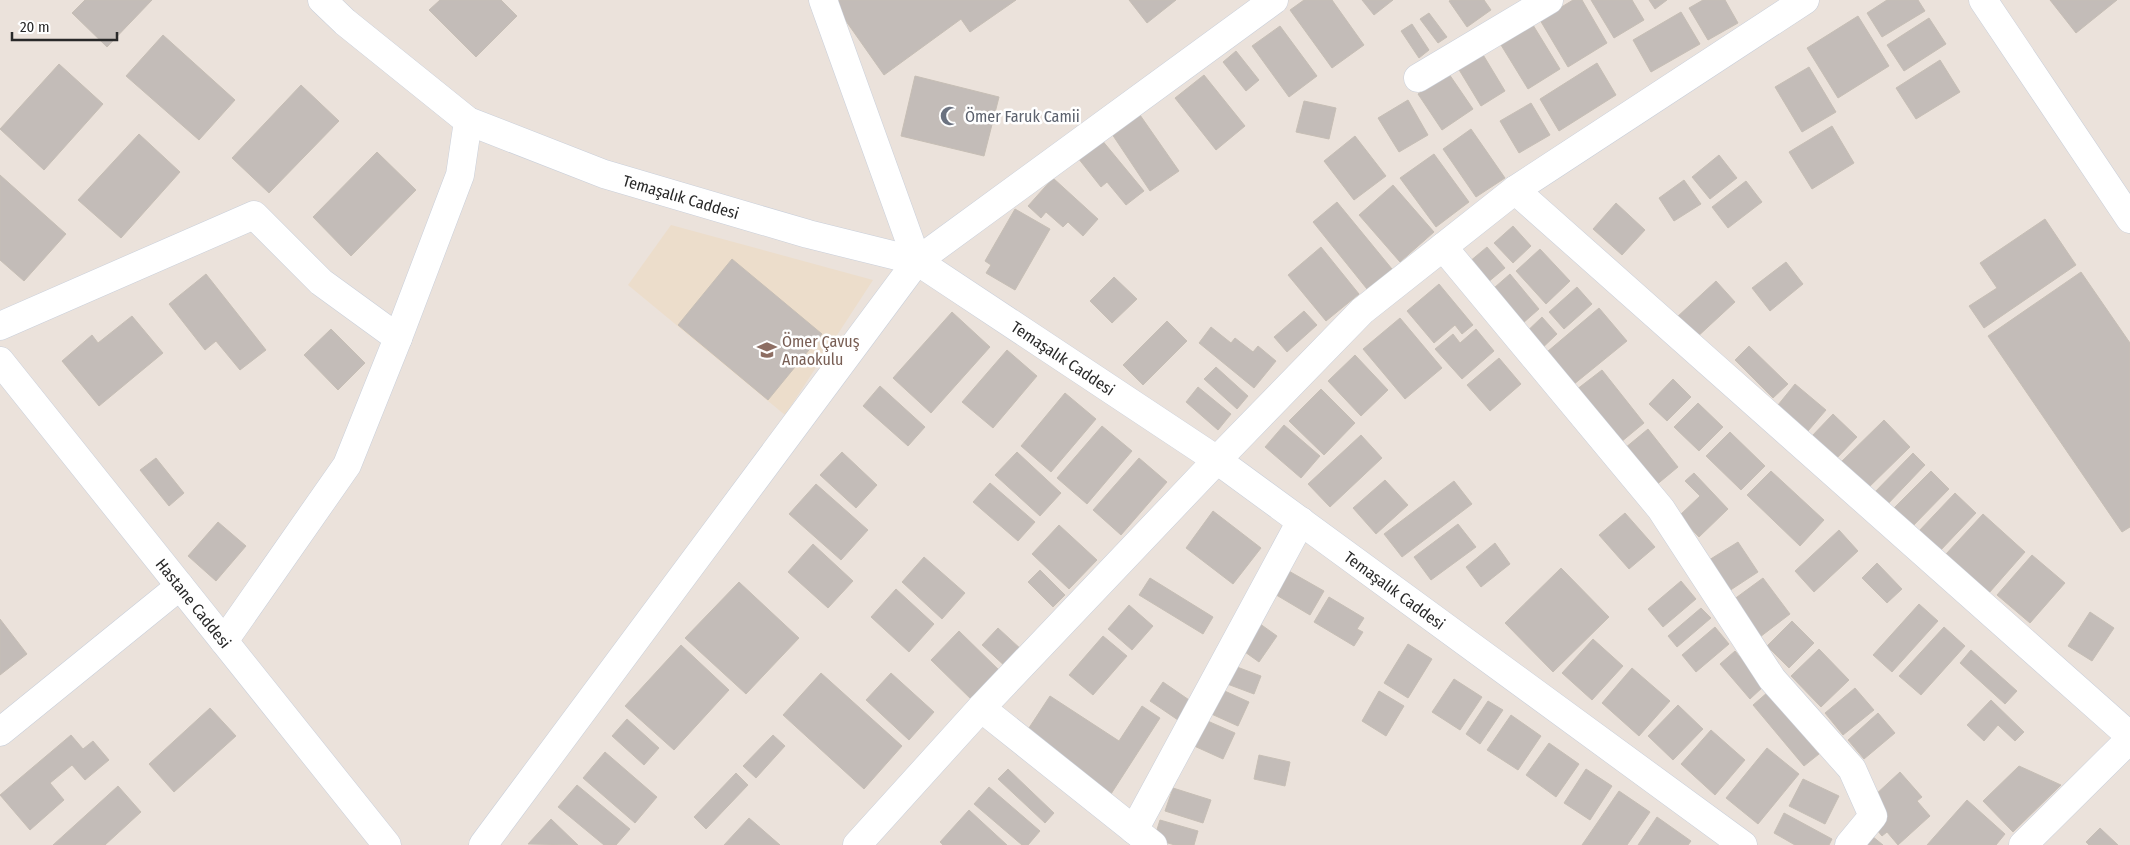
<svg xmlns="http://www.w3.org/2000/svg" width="2130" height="845" viewBox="0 0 2130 845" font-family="'Fira Sans Condensed',sans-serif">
	<rect width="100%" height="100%" fill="#ebe2db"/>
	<path fill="#ecddcb" d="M671,225L873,280L785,415L628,285Z"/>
	<path fill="#c3bcb8" stroke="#c6beb5" d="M85,0H152L107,47L72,13Z
		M440,0H501L517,16L476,57L429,10Z
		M840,0H1016L970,32L961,19L884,75L834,4Z
		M1129,0H1176L1147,23Z
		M1304,0H1332L1364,45L1332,68L1290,10Z
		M1362,0H1393L1374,15Z
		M1451,0H1484L1491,10L1467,27L1449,1Z
		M1573,0H1582L1607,43L1568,67L1540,20Z
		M1591,0H1632L1644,20L1614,38Z
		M1649,0H1667L1655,9Z
		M1703,0H1725L1738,23L1708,40L1689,8Z
		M1887,0H1918L1925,11L1882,37L1867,13Z
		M2050,0H2117L2076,33Z
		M1681,12L1700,44L1651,72L1633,40Z
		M1429,13L1447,37L1438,43L1420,19Z
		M1858,16L1889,66L1838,98L1807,48Z
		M1929,18L1946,44L1904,71L1887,45Z
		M1412,24L1429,50L1419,58L1401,31Z
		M1533,25L1560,69L1528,89L1501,45Z
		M1280,26L1317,76L1289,97L1252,46Z
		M163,35L235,100L199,140L126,76Z
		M1236,51L1259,80L1246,91L1223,62Z
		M1482,53L1505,91L1481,106L1458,68Z
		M1940,60L1960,92L1916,119L1896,88Z
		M1597,63L1616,95L1559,131L1540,99Z
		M59,64L103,104L44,170L0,129Z
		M1809,67L1836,112L1802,132L1775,87Z
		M1449,74L1473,109L1442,130L1418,94Z
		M1204,75L1245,126L1216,150L1175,98Z
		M915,76L999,97L984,156L901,136Z
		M301,85L339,121L269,193L232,158Z
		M1408,100L1428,135L1399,152L1378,118Z
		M1304,101L1336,108L1329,139L1296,132Z
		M1531,103L1550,135L1519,153L1500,121Z
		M1140,115L1179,171L1150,191L1112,134Z
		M1832,126L1854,163L1812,189L1789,152Z
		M1471,129L1505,178L1476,197L1443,149Z
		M139,134L180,172L121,238L78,200Z
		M1355,136L1386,176L1354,200L1324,161Z
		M1101,139L1144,191L1126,205L1107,182L1101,187L1078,158Z
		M377,152L416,190L351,256L313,217Z
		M1434,154L1469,202L1436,227L1400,178Z
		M1719,155L1737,178L1710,199L1692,177Z
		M0,175L66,234L24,281L0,260Z
		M1053,178L1098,219L1083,236L1068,222L1063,227L1046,212L1041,218L1028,206Z
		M1684,180L1701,204L1674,221L1659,198Z
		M1746,181L1762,202L1728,228L1712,207Z
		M1393,185L1434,232L1400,262L1359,215Z
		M1337,202L1392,269L1367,289L1313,222Z
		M1616,203L1645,230L1622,255L1593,229Z
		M1015,209L1050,229L1015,290L986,273L991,265L985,261Z
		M2045,219L2076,265L1984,328L1969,306L1997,288L1980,263Z
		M1513,226L1531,246L1513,263L1494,243Z
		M1321,247L1359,294L1326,321L1288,275Z
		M1487,247L1505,268L1481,288L1463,267Z
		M1540,249L1570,281L1546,304L1516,271Z
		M732,259L822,334L768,400L678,325Z
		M1786,262L1803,284L1770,311L1752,288Z
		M2081,272L2130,343V527L2122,532L1988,336Z
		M206,274L266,350L240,370L216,341L205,350L169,304Z
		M1510,274L1539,309L1515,330L1486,295Z
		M1114,277L1137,299L1112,323L1090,301Z
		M1716,281L1735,302L1695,339L1676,318Z
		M1439,284L1473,325L1462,334L1455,325L1434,343L1407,311Z
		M1577,287L1592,304L1564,329L1549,312Z
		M1599,308L1627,341L1568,389L1541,357Z
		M1304,311L1317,325L1287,352L1274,337Z
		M952,312L990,347L931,413L893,378Z
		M132,316L163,353L99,406L62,361L92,335L98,343Z
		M1542,317L1557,334L1537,353L1521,337Z
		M1400,318L1442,368L1405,399L1363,349Z
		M1167,321L1187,341L1143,385L1123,365Z
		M1211,327L1231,343L1235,338L1253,352L1258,346L1276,361L1254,388L1199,343Z
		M331,329L365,363L338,390L304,355Z
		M1476,329L1494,351L1462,379L1435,349L1453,334L1460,343Z
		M1749,346L1788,384L1773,398L1735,360Z
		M1007,350L1037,376L993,428L962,402Z
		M1355,355L1388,390L1361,416L1328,381Z
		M1499,358L1521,384L1490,411L1467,385Z
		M1216,367L1248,396L1237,409L1204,379Z
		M1602,370L1644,423L1615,447L1572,393Z
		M1673,379L1691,397L1667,421L1649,404Z
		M1795,384L1826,410L1808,431L1778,405Z
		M880,386L925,427L908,446L863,406Z
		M1198,387L1231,414L1218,430L1186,402Z
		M1321,389L1355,423L1324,455L1289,421Z
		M1065,393L1096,419L1051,472L1021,446Z
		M1698,403L1723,427L1699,451L1674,427Z
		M1833,414L1857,437L1835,460L1811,437Z
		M1884,420L1910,447L1864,492L1838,465Z
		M1284,425L1320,456L1301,478L1265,447Z
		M1102,426L1132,451L1087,504L1057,478Z
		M1648,429L1678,467L1649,491L1619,453Z
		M1730,432L1765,466L1741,490L1706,456Z
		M1361,435L1382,458L1330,507L1308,484Z
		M842,452L877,485L856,508L820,475Z
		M1017,452L1061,493L1040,516L995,475Z
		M1913,453L1925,465L1884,508L1871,496Z
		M156,458L184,493L169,506L140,470Z
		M1139,458L1167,482L1121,535L1093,510Z
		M1771,471L1824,520L1800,546L1747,495Z
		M1931,471L1949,489L1909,530L1890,512Z
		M1694,473L1728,509L1699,537L1679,516L1700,496L1685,481Z
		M1385,480L1408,505L1376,534L1353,508Z
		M1454,481L1472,504L1402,557L1384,534Z
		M990,483L1035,522L1018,541L973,502Z
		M816,484L868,530L841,560L789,514Z
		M1955,493L1976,513L1939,552L1918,532Z
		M1213,511L1261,548L1233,584L1186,548Z
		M1625,513L1655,547L1629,569L1599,535Z
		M1983,514L2025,552L1989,593L1946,554Z
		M218,522L246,546L216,581L188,556Z
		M1458,524L1476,547L1431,580L1414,557Z
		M1059,525L1097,560L1069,589L1032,554Z
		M1839,530L1858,551L1814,592L1795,571Z
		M1738,542L1758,572L1729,591L1709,560Z
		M1495,543L1510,564L1481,587L1466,567Z
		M813,544L853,581L828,608L788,572Z
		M2032,555L2065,583L2030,623L1997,595Z
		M924,557L965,593L942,619L902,582Z
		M1877,563L1902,589L1887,603L1862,578Z
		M1561,568L1609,617L1553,672L1505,623Z
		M1040,570L1065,595L1053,607L1028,582Z
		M1287,570L1324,591L1310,615L1273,593Z
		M1150,578L1213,617L1203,634L1139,595Z
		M1763,578L1790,614L1760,637L1733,600Z
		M1681,581L1696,599L1663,627L1648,609Z
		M739,582L799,638L746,694L685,638Z
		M896,589L934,624L909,652L871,617Z
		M1329,597L1364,618L1357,629L1363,632L1354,646L1314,622Z
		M1919,604L1938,621L1892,672L1873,655Z
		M1129,605L1153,626L1132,650L1108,629Z
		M1701,608L1711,618L1677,647L1668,636Z
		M2090,612L2114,628L2092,661L2068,646Z
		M0,619L27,654L0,675Z
		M1256,621L1277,636L1259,662L1238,647Z
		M1792,621L1814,643L1789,668L1767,646Z
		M1715,627L1729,644L1696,672L1682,655Z
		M1944,627L1965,646L1921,695L1899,676Z
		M998,628L1023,651L1007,668L982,645Z
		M959,631L1003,674L975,703L931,660Z
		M1103,636L1127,656L1093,695L1069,675Z
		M1593,639L1623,666L1592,700L1562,673Z
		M1408,644L1432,659L1408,698L1384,683Z
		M681,645L729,690L674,750L625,706Z
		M1819,649L1849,680L1821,707L1791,676Z
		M1971,650L2017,691L2005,704L1960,663Z
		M1735,651L1764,686L1750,699L1720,664Z
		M1229,664L1261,676L1254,694L1222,682Z
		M1632,668L1670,701L1639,736L1602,703Z
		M821,673L902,746L864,789L783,715Z
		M891,673L934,712L909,740L866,700Z
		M1454,679L1482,697L1460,730L1432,712Z
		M1163,682L1192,702L1178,720L1150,701Z
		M1218,688L1249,702L1238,726L1207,712Z
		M1855,688L1874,710L1843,735L1825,713Z
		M1379,691L1404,706L1386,736L1362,721Z
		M1768,692L1819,754L1804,766L1753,705Z
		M1050,696L1119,741L1142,706L1160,718L1111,794L1023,737Z
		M1991,700L2024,732L2015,741L1998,725L1984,741L1967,725Z
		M1488,701L1503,710L1480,744L1466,734Z
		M1678,705L1703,729L1673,760L1648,736Z
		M210,708L236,736L174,792L149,764Z
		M1878,713L1895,733L1864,759L1848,740Z
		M1511,715L1541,736L1518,770L1487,750Z
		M627,719L659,748L644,765L612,736Z
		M1203,719L1235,733L1223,759L1192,745Z
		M1711,730L1745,760L1715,795L1681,764Z
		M71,735L83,749L93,741L109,760L85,780L72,765L50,783L64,800L30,830L0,795Z
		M773,735L785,746L756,778L743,766Z
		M1549,743L1579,764L1556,797L1526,775Z
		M1767,748L1799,774L1758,824L1726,798Z
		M605,752L657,797L635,823L583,778Z
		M1259,755L1290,762L1285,786L1254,779Z
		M2019,766L2061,785L2013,832L1983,801Z
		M1008,769L1054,813L1045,823L998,779Z
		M1586,769L1612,786L1590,820L1564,803Z
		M1900,772L1922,797L1917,801L1930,816L1898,845L1887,832L1882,836L1871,823L1886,810L1874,796Z
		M736,773L748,785L706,829L694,817Z
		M1803,779L1839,796L1825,824L1789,806Z
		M577,785L630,829L616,845H604L558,807Z
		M118,786L141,812L105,845H53Z
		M989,787L1040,831L1028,845H1022L974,804Z
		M1173,788L1211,800L1203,823L1165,811Z
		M1619,791L1650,812L1627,845H1582Z
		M1967,800L2005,834L1996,845H1927Z
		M969,810L1007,845H943L940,842Z
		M1784,813L1832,839L1829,845H1795L1774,833Z
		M1657,817L1691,841L1688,845H1638Z
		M749,818L780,845H724Z
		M551,819L578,845L528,844Z
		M1160,820L1198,831L1194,845H1175L1154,839Z
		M2100,828L2118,845H2089L2086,842Z
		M1867,832L1883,845H1856Z"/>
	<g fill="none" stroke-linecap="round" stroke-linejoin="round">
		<defs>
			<g id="minor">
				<path id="s1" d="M322,0L345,22L468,121L604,174L808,234L917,261L1217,460L1743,845"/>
				<path d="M823,0L917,261"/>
				<path d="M1983,0L2130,219"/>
				<path d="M1418,78L1549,0"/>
				<path d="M1515,190L2130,736"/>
				<path d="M1443,247L1661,509L1772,679L1852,769L1873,816L1849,845"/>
				<path d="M0,326L254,215L321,282L398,338L460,175L468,121"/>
				<path id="s2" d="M0,361L387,845"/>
				<path d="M224,641L347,465L398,338"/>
				<path d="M981,708L1153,845"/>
				<path d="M0,732L180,586"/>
				<path d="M1134,830L1301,521"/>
				<path d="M483,845L917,261L1274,0"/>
				<path d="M857,845L981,708L1217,460L1362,311L1515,190L1805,0"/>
				<path d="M2023,845L2130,739"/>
			</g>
		</defs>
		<use href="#minor" stroke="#c9cfda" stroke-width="29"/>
		<use href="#minor" stroke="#fff" stroke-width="28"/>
	</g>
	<defs>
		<symbol id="mosque-bare" viewBox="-9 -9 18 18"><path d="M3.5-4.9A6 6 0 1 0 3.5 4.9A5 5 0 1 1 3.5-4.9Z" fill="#6b7280" stroke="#fff" stroke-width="2.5" paint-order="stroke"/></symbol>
		<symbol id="school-bare" viewBox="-9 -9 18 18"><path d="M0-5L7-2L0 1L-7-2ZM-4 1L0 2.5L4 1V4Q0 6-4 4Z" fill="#8d6e63" stroke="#fff" stroke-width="2.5" paint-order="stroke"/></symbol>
	</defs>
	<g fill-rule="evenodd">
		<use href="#mosque-bare" x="936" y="102" width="28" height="28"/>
		<use href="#school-bare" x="753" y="336" width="28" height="28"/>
	</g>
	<g text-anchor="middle" stroke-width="5" stroke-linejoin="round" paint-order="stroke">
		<g font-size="16" fill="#5b616d" stroke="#fff" text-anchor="start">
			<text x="965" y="122">Ömer Faruk Camii</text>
		</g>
		<g font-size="16" fill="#292929" stroke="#fff">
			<text dy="6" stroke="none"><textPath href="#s1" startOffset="416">Temaşalık Caddesi</textPath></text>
			<text dy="6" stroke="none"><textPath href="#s1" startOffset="836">Temaşalık Caddesi</textPath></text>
			<text dy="6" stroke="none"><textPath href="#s1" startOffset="1241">Temaşalık Caddesi</textPath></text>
			<text dy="6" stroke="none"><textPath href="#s2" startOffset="310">Hastane Caddesi</textPath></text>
		</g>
		<g font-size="16" fill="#785e54" stroke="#fff" text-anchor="start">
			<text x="782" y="347">Ömer Çavuş<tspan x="782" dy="18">Anaokulu</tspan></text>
		</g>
	</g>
	<path d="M12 32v8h105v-8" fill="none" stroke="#292929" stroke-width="2.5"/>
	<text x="20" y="32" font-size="15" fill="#292929" stroke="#ffffff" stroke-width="4" paint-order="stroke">20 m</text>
</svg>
